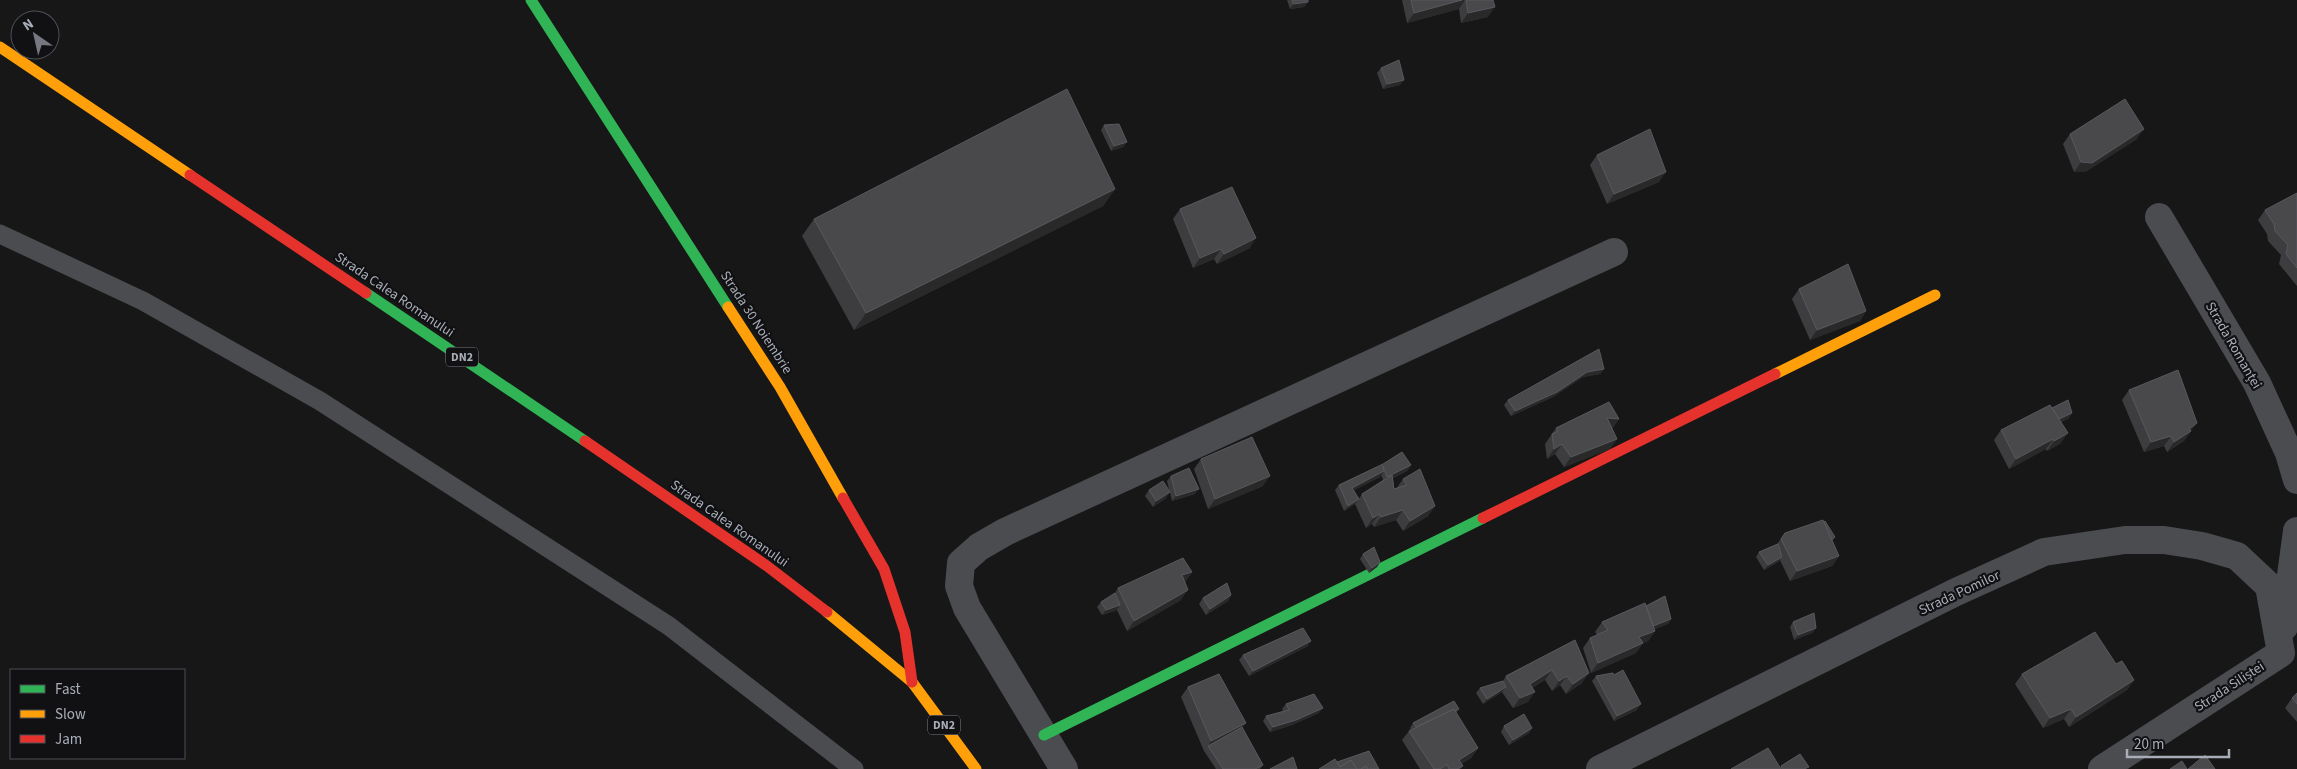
<svg xmlns="http://www.w3.org/2000/svg" width="2297" height="769" viewBox="0 0 2297 769" font-family="'Source Sans 3',sans-serif">
	<rect width="100%" height="100%" fill="#171717"/>
	<g fill="none" stroke-linecap="round" stroke-linejoin="round">
		<path stroke="#4b4c50" stroke-width="19" d="M0,234L143,301L320,401L669,626L854,769"/>
		<path stroke="#4b4c50" stroke-width="28" d="M2159,217L2257,383L2289,453L2297,480
			M2284,627L2297,531
			M1064,769L967,608L959,586L961,563L979,547L1005,532L1614,252
			M1600,769L1956,592L2044,552L2125,540H2164L2202,546L2237,556L2269,586L2281,653
			M2102,769L2281,653"/>
		<path stroke="#30b455" stroke-width="11" d="M531,0L728,307
			M366,293L585,441
			M1044,735L1483,518"/>
		<path stroke="#ff9f0a" stroke-width="11" d="M0,47L190,175
			M728,307L780,387L843,498
			M1775,374L1935,295
			M827,612L912,682L976,769"/>
		<path stroke="#e5322d" stroke-width="11" d="M190,175L366,293
			M585,441L767,566L827,612
			M843,498L884,569L905,632L912,682
			M1483,518L1775,374"/>
	</g>
	<path fill="#3d3d3f" fill-rule="evenodd" d="M1287,0H1308V2L1304,7L1290,9Z
		M1402,0H1493L1488,17L1461,23L1459,9L1407,23Z
		M1381,68L1400,85L1383,89L1377,73Z
		M1104,125L1127,142L1123,147L1111,151L1101,130Z
		M2070,134L2137,139L2085,172H2074L2063,144Z
		M1597,155L1659,182L1607,204L1590,165Z
		M1115,189L1103,206L854,330L802,236L814,219Z
		M2297,193V286L2279,264L2281,255L2268,241L2267,234L2258,220L2265,210Z
		M1180,209L1250,248L1217,264L1214,259L1193,268L1173,219Z
		M1799,289L1866,311L1860,321L1810,340L1792,299Z
		M1604,369L1600,374L1583,377L1553,397L1511,416L1504,405L1508,400Z
		M2129,390L2190,433L2188,435L2184,441L2167,452L2164,446L2144,452L2122,400Z
		M2052,408L2069,418L2061,422V443L2047,451L2046,449L2009,469L1994,440L2001,430Z
		M1619,419L1612,429L1617,439L1610,449L1564,467L1555,454L1547,459L1545,444L1556,428Z
		M1201,459L1263,486L1208,509L1194,469Z
		M1383,464L1411,465L1407,471L1393,478L1394,489H1396L1403,479L1435,506L1428,516L1403,531L1396,520L1374,527L1372,524L1366,528L1355,504L1344,511L1335,490L1339,485ZM1381,475L1383,480L1362,494L1359,499L1354,490L1380,477Z
		M1171,476L1195,494L1172,501L1167,481Z
		M1149,490L1166,498L1153,507L1145,496Z
		M1785,533L1832,542L1839,556L1832,566L1790,581L1780,560L1778,562L1764,570L1756,557L1759,552L1777,544Z
		M1363,554L1380,562L1377,567L1369,573L1360,559Z
		M1192,572L1185,582L1181,600L1127,631L1117,610L1102,615L1097,607L1101,602L1115,593L1118,588Z
		M1231,595L1228,601L1206,615L1199,604L1203,598Z
		M1646,606L1671,619L1668,624L1654,629L1655,631L1648,641L1643,643L1636,653L1591,673L1583,648L1590,638L1597,635L1595,632L1602,622Z
		M1793,622L1816,628L1812,633L1794,640L1790,627Z
		M1575,640L1582,683L1566,694L1560,685L1552,691L1545,680L1532,688L1528,702L1513,708L1502,692L1483,704L1476,693L1480,688L1503,681L1506,676Z
		M1308,646L1249,676L1239,660L1243,655Z
		M2116,664L2134,680L2127,690L2069,727L2064,719L2043,728L2015,684L2022,674Z
		M1596,676L1637,710L1614,721L1592,681Z
		M1188,687L1246,723L1242,727L1263,765L1260,769H1216L1204,751L1181,697Z
		M2297,693V722L2285,708L2292,698Z
		M1286,704L1319,713L1292,725L1270,732L1263,721L1266,716L1283,711L1282,709Z
		M1459,709L1456,713L1478,748L1471,758L1461,764L1463,766L1460,769H1420L1402,740L1409,731L1411,730L1410,728L1413,723Z
		M1504,726L1532,728L1529,733L1509,745L1501,732Z"/>
	<path fill="#29292a" d="M1462,0H1465L1459,9L1407,23L1414,13Z
		M1308,2L1304,7L1290,9L1293,4Z
		M1495,7L1488,17L1461,23L1468,13Z
		M1404,80L1400,85L1383,89L1387,84Z
		M2144,129L2137,139L2085,172H2074L2081,162Z
		M1127,142L1123,147L1111,151L1114,146Z
		M1666,172L1659,182L1607,204L1614,194Z
		M1115,189L1103,206L854,330L866,313Z
		M1256,238L1250,248L1217,264L1224,254Z
		M1221,249L1214,259L1193,268L1200,258Z
		M1866,311L1860,321L1810,340L1817,330Z
		M1604,369L1600,374L1583,377L1553,397L1511,416L1515,411L1587,372Z
		M2072,413L2069,418L2051,426L2054,421Z
		M1607,418L1619,419L1612,429Z
		M2197,423L2184,441L2167,452L2174,442L2189,429Z
		M2068,433L2061,443L2047,451L2054,441Z
		M2171,436L2164,446L2144,452L2151,442Z
		M1617,439L1610,449L1564,467L1571,457Z
		M2053,439L2046,449L2009,469L2016,459Z
		M1562,444L1555,454L1547,459L1554,449Z
		M1411,465L1407,471L1384,482L1387,477Z
		M1384,471L1380,477L1348,493L1352,488Z
		M1270,476L1263,486L1208,509L1215,499Z
		M1199,489L1195,494L1172,501L1176,496Z
		M1170,492L1166,498L1153,507L1156,501Z
		M1359,499L1355,504L1344,511L1348,506Z
		M1435,506L1428,516L1403,531L1410,521Z
		M1403,510L1396,520L1374,527L1381,517Z
		M1379,514L1372,524L1366,528L1373,518Z
		M1839,556L1832,566L1790,581L1797,571Z
		M1782,557L1778,562L1764,570L1768,565Z
		M1380,562L1377,567L1369,573L1372,568Z
		M1192,572L1185,582L1182,575Z
		M1188,590L1181,600L1127,631L1134,621Z
		M1231,595L1228,601L1206,615L1210,609Z
		M1120,605L1116,611L1102,615L1106,610Z
		M1671,619L1668,624L1645,633L1648,627Z
		M1816,628L1812,633L1794,640L1798,635Z
		M1655,631L1648,641L1643,643L1636,653L1591,673L1598,663L1639,637Z
		M1311,641L1308,646L1249,676L1253,671Z
		M1552,670L1545,680L1523,694L1530,684Z
		M1589,673L1582,683L1566,694L1573,684Z
		M1567,676L1560,685L1552,691L1559,681Z
		M2134,680L2127,690L2069,727L2076,717Z
		M1506,687L1502,692L1483,704L1487,699Z
		M1535,692L1528,702L1513,708L1520,698Z
		M1641,704L1637,710L1614,721L1617,716Z
		M1323,708L1319,713L1292,725L1270,732L1273,727Z
		M2071,709L2064,719L2043,728L2050,718Z
		M1246,723L1239,733L1208,746L1211,741Z
		M1532,728L1529,733L1509,745L1513,740Z
		M1478,748L1471,758L1454,769L1459,760Z"/>
	<path fill="#49494c" stroke="#58595d" d="M1292,0H1308V2L1293,4Z
		M1411,0H1462L1414,13Z
		M1466,0H1493L1495,7L1468,13Z
		M1399,60L1404,80L1387,84L1381,68Z
		M1067,89L1115,189L866,313L814,219Z
		M2125,99L2144,129L2092,163L2081,162L2070,134Z
		M1119,124L1127,142L1114,146L1104,125Z
		M1650,129L1666,172L1614,194L1597,155Z
		M1232,187L1256,238L1224,254L1221,249L1200,258L1180,209Z
		M2297,193V268L2286,254L2288,245L2275,231L2274,224L2265,210Z
		M1848,264L1866,311L1817,330L1799,289Z
		M1599,349L1604,369L1587,372L1557,392L1515,411L1508,400Z
		M2178,370L2197,423L2189,429L2191,431L2174,442L2171,436L2151,442L2129,390Z
		M2068,400L2072,413L2059,419L2052,408Z
		M1609,402L1619,419L1607,418L1617,439L1571,457L1562,444L1554,449L1552,434L1558,431L1556,428Z
		M2050,405L2068,433L2054,441L2053,439L2016,459L2001,430Z
		M1252,437L1270,476L1215,499L1201,459Z
		M1402,452L1411,465L1387,477L1383,466L1384,471L1352,488L1359,499L1348,506L1339,485L1383,464Z
		M1189,468L1199,489L1176,496L1171,476Z
		M1420,469L1435,506L1410,521L1403,510L1381,517L1379,514L1373,518L1362,494L1392,475L1394,489L1407,485L1403,479Z
		M1163,481L1170,492L1156,501L1149,490Z
		M1823,520L1839,556L1797,571L1781,539L1785,533Z
		M1825,521L1835,537L1832,540L1824,522Z
		M1778,544L1782,557L1768,565L1759,552Z
		M1374,547L1380,562L1372,568L1363,554Z
		M1183,558L1192,572L1182,575L1188,590L1134,621L1118,588Z
		M1227,583L1231,595L1210,609L1203,598Z
		M1115,593L1120,605L1106,610L1101,602Z
		M1665,596L1671,619L1653,626L1646,606Z
		M1645,603L1655,631L1639,637L1643,643L1598,663L1590,638L1608,630L1602,622Z
		M1814,613L1816,628L1798,635L1793,622Z
		M1303,628L1311,641L1253,671L1243,655Z
		M2095,632L2116,664L2122,661L2134,680L2076,717L2071,709L2050,718L2022,674Z
		M1575,640L1589,673L1573,684L1567,676L1559,681L1552,670L1530,684L1535,692L1520,698L1506,676Z
		M1623,670L1641,704L1617,716L1596,676L1613,673L1614,675Z
		M1219,674L1246,723L1211,741L1188,687Z
		M1503,681L1506,687L1487,699L1480,688Z
		M2297,693V704L2292,698Z
		M1314,694L1323,708L1296,720L1273,727L1266,716L1289,710L1286,704Z
		M1454,701L1459,709L1455,711L1454,709L1416,727L1413,723Z
		M1454,709L1478,748L1459,760L1463,766L1457,769H1449L1447,764L1440,769H1434L1409,731Z
		M1524,714L1532,728L1513,740L1504,726Z
		M1242,727L1263,765L1255,769H1223L1208,746Z
		M1768,748L1781,769H1731Z
		M1369,751L1379,769H1368L1366,766L1361,769H1357L1351,760L1340,767L1337,762Z
		M1800,754L1809,767L1804,769H1782L1781,766Z
		M2205,755L2215,769H2188Z
		M1293,757L1297,769H1270Z
		M1335,759L1340,767L1351,760L1357,769H1319Z
		M2182,761L2187,769H2170Z
		M1366,766L1368,769H1361Z"/>
	<g text-anchor="middle" stroke-width="4.5" stroke-linejoin="round" paint-order="stroke">
		<g fill="#111113" stroke="#7b7e86" stroke-width="1">
			<rect x="446" y="347.5" width="32" height="19" rx="4"/>
			<rect x="928" y="715.5" width="32" height="19" rx="4"/>
		</g>
		<g font-size="12" font-weight="bold" fill="#a8adb8">
			<text x="462" y="361">DN2</text>
			<text x="944" y="729">DN2</text>
		</g>
		<g font-size="14" fill="#a8adb8" stroke="#111113">
			<text transform="translate(395 294) rotate(34)" y="5">Strada Calea Romanului</text>
			<text transform="translate(757 322) rotate(57)" y="5">Strada 30 Noiembrie</text>
			<text transform="translate(2234 345) rotate(60)" y="5">Strada Romanței</text>
			<text transform="translate(730 523) rotate(35)" y="5">Strada Calea Romanului</text>
			<text transform="translate(1959 592) rotate(-25)" y="5">Strada Pomilor</text>
			<text transform="translate(2229 686) rotate(-33)" y="5">Strada Siliștei</text>
		</g>
	</g>
	<rect x="10" y="669" width="175" height="90" fill="#111113" stroke="#4d4f55"/>
	<rect x="20" y="685" width="25" height="8" fill="#30b455" stroke="#4d4f55"/>
	<text x="55" y="694" font-size="15" fill="#a8adb8">Fast</text>
	<rect x="20" y="710" width="25" height="8" fill="#ff9f0a" stroke="#4d4f55"/>
	<text x="55" y="719" font-size="15" fill="#a8adb8">Slow</text>
	<rect x="20" y="735" width="25" height="8" fill="#e5322d" stroke="#4d4f55"/>
	<text x="55" y="744" font-size="15" fill="#a8adb8">Jam</text>
	<g transform="translate(35 35) rotate(326)"><circle r="24" fill="#111113" stroke="#4d4f55"/>
	<path d="M0-4L9 19L0 12L-9 19Z" fill="#757880"/>
	<text y="-8" font-size="14" font-weight="bold" text-anchor="middle" fill="#a8adb8">N</text>
	</g>
	<path d="M2127 749v8h102v-8" fill="none" stroke="#a8adb8" stroke-width="2.5"/>
	<text x="2134" y="749" font-size="15" fill="#a8adb8" stroke="#111113" stroke-width="4" paint-order="stroke">20 m</text>
</svg>
